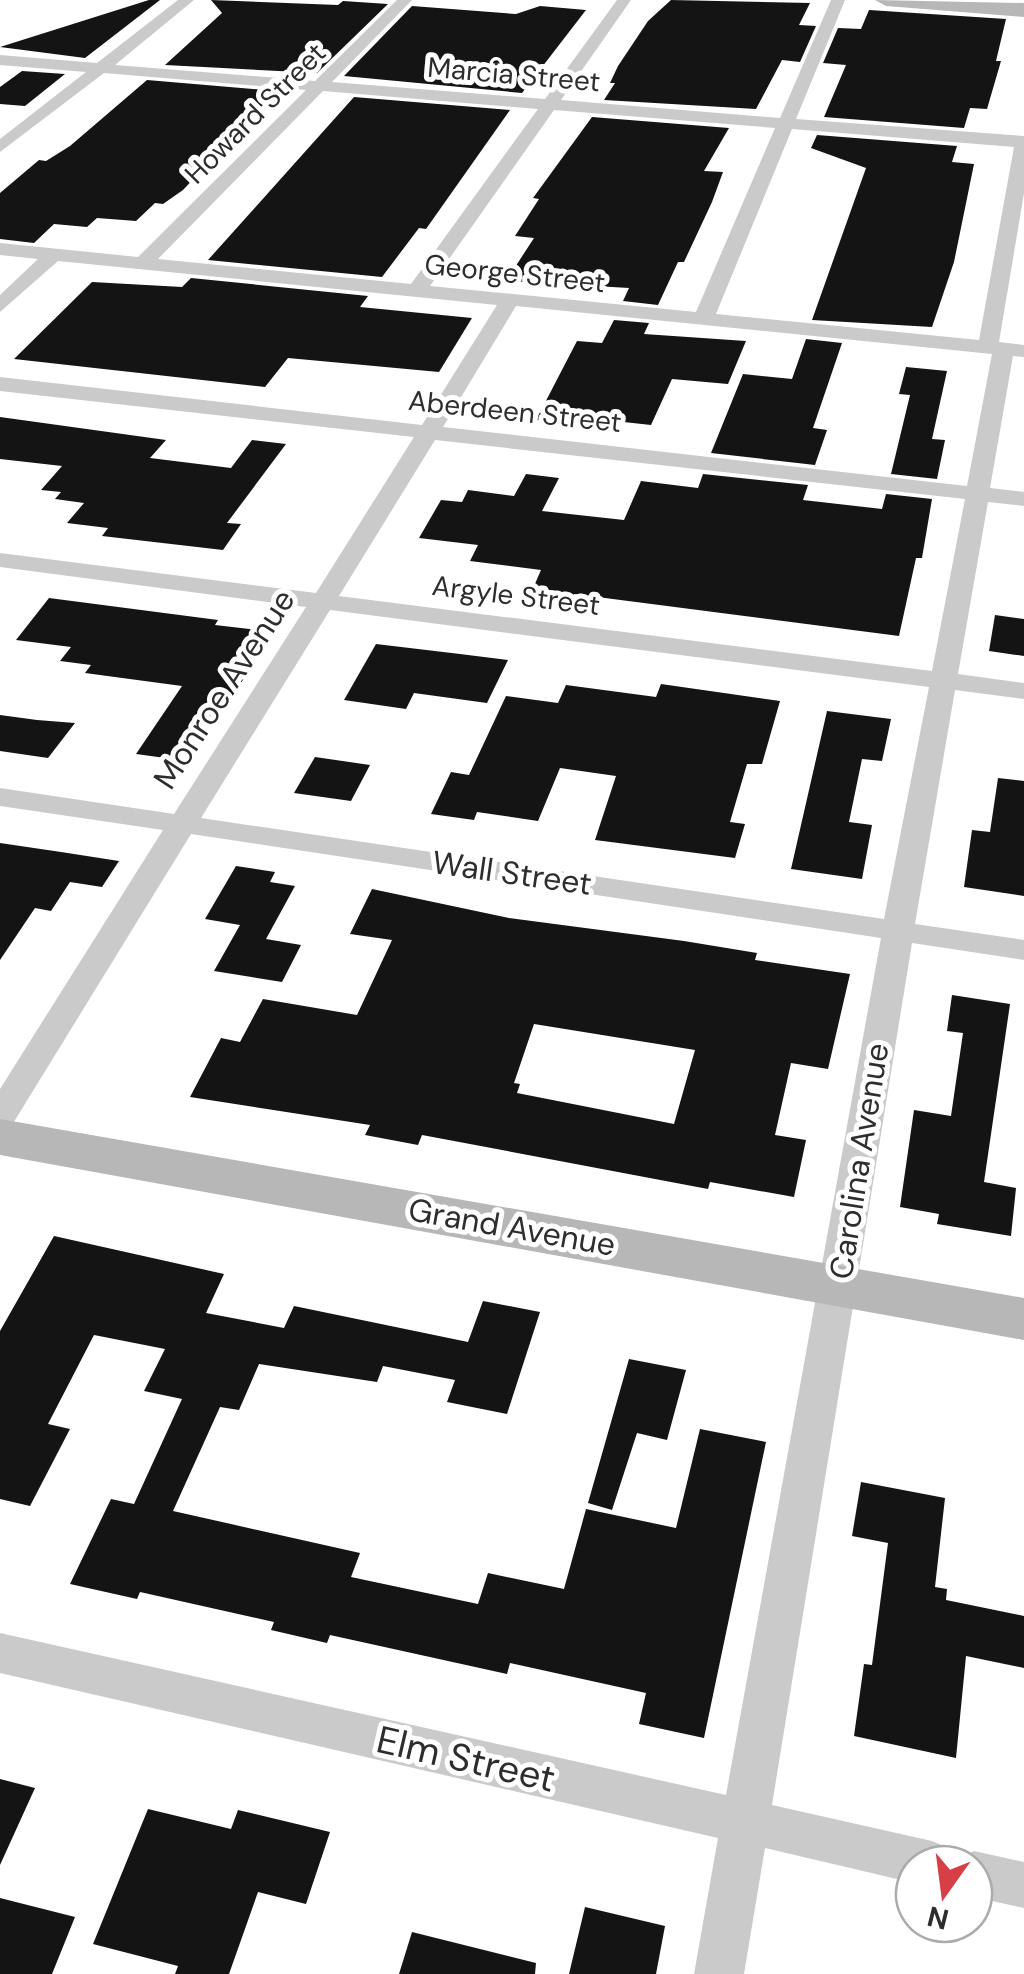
<svg xmlns="http://www.w3.org/2000/svg" width="1024" height="1974" viewBox="0 0 1024 1974" font-family="'DM Sans',sans-serif">
	<rect width="100%" height="100%" fill="#fff"/>
	<path fill="#141414" fill-rule="evenodd" d="M149,0H160L85,58L0,47Z
		M211,0L338,5L343,1L388,4L317,73L165,65L222,13Z
		M671,0L810,3L799,25L816,26L800,62L782,60L756,109L604,100L615,83H610L618,66L648,21Z
		M412,6L516,14L540,6L586,10L522,93L344,76Z
		M869,10L1006,19L996,61H1001L987,109L970,108L964,128L824,117L846,65L823,63L838,28L861,29Z
		M22,71L65,74L25,106L0,104V87Z
		M147,80L276,91L183,190L163,204L155,203L136,221L97,218L87,227L54,224L34,243L0,239V193L39,160L46,161L70,146Z
		M354,97L510,110L426,229L419,228L382,277L208,260Z
		M592,117L729,128L704,171L723,172L712,202L684,262H678L658,305L623,301L629,288L506,281L534,238L515,236L539,199L533,198Z
		M817,135L957,146L952,162L974,164L954,262L932,327L812,320L866,168L811,148Z
		M191,278L368,296L360,307L472,318L439,372L288,358L265,387L14,359L92,282L182,287Z
		M614,320L649,323L644,334L746,341L728,384L672,379L651,425L578,417L575,424L536,420L577,341L602,343Z
		M806,339L842,343L813,428L827,430L815,465L711,453L743,374L792,379Z
		M906,367L947,371L932,439L945,440L937,479L891,474L910,395L899,394Z
		M0,417L166,440L150,458L231,468L252,440L286,444L227,523L241,524L223,550L102,536L108,528L67,523L84,503L55,499L61,492L41,490L62,466L0,459Z
		M526,474L559,478L542,511L624,520L641,481L698,488L703,474L808,485L803,500L882,509L886,494L932,499L922,558H916L899,636L574,594L572,598L531,593L541,570L470,561L478,545L419,538L441,500L462,502L468,490L514,496Z
		M49,598L218,620L215,625L274,632L215,723L206,722L180,760L136,754L182,686L85,673L91,665L60,661L71,647L16,640Z
		M995,615L1024,619V656L989,651Z
		M376,644L460,654L508,660L487,703L414,693L406,709L344,700Z
		M661,684L780,701L762,764H747L730,822L745,824L735,858L595,840L616,776L560,768L538,821L477,812L474,820L431,814L451,772L469,775L506,696L558,703L566,685L656,697Z
		M827,711L891,719L882,761L862,759L849,822L872,825L862,879L791,869Z
		M0,715L37,720L75,723L48,758L0,751Z
		M315,757L370,765L351,801L294,793Z
		M998,778L1024,781V896L964,887L972,830L990,832Z
		M0,843L61,852L119,861L102,887L70,882L51,911L35,908L0,960Z
		M236,866L275,872L270,882L295,886L266,939L301,945L282,982L214,971L240,925L205,919Z
		M372,889L509,918L684,941L757,953L755,960L850,974L828,1069L791,1063L775,1135L806,1140L794,1197L710,1182L708,1189L422,1135L418,1145L365,1135L370,1125L190,1097L221,1038L240,1042L263,999L357,1015L392,940L350,934ZM534,1024L695,1050L674,1124L517,1093L520,1084L514,1083Z
		M952,995L1010,1004L984,1182L1016,1188L1011,1236L937,1224L939,1214L900,1207L914,1110L951,1116L963,1033L947,1031Z
		M54,1236L224,1274L206,1313L284,1328L294,1306L468,1342L483,1301L540,1312L507,1414L447,1402L455,1380L383,1366L377,1382L259,1364L239,1410L220,1407L173,1511L360,1553L351,1577L478,1604L488,1573L564,1589L586,1509L676,1528L700,1429L766,1442L704,1738L639,1724L646,1693L510,1663L507,1674L330,1635L327,1643L271,1630L274,1622L140,1592L137,1599L70,1584L111,1499L134,1504L182,1399L144,1391L165,1349L94,1335L48,1424L70,1429L30,1506L0,1499V1331Z
		M629,1359L686,1370L667,1440L637,1433L612,1510L588,1503Z
		M861,1482L945,1498L935,1587L947,1589L946,1600L1024,1616V1668L966,1656L956,1758L854,1736L864,1664L872,1665L888,1543L852,1536Z
		M0,1779L35,1788L0,1865Z
		M148,1809L231,1829L238,1810L330,1832L306,1904L258,1892L229,1974H175L178,1966L93,1944Z
		M0,1898L75,1917L52,1974H0Z
		M585,1907L665,1926L656,1974H569Z
		M412,1932L536,1963L535,1974H399Z"/>
	<g fill="none" stroke-linecap="round" stroke-linejoin="round">
		<path fill="#cacaca" fill-rule="evenodd" d="M178,0H194L115,65L315,81L397,0H412L332,82L545,99L617,0H631L561,100L780,118L831,0H845L796,119L1024,136V193L999,342L1024,345V357L1013,356L990,488L1024,492V506L988,502L958,674L1024,683V699L955,690L915,924L1024,940V960L912,943L772,1805L932,1841L949,1848L955,1862L974,1851L1024,1862V1908L974,1897V1864H914V1883L765,1848L744,1974H694L718,1838L0,1673V1633L726,1795L881,938L191,834L12,1125L0,1129V1089L163,830L0,806V788L174,814L306,607L0,567V553L316,593L414,437L0,391V377L422,425L497,305L58,261L0,312V295L38,259L0,255V243L138,257L306,90L104,73L0,152V139L86,72L0,65V55L97,63ZM323,91L538,109L411,284L158,259ZM554,110L775,128L696,312L430,286ZM792,129L1014,147L979,340L716,314ZM516,306L992,354L967,486L443,427ZM435,440L965,499L932,671L339,596ZM330,610L929,687L884,919L201,818Z"/>
		<path fill="#b7b7b7" fill-rule="evenodd" d="M875,0L1024,3V17L886,6Z
			M0,1119L1024,1298V1340L0,1155Z"/>
	</g>
	<g text-anchor="middle" stroke-width="10" stroke-linejoin="round" paint-order="stroke">
		<g font-size="28" fill="#2d2d2d" stroke="#fff">
			<text transform="translate(514 74) rotate(5)" y="10">Marcia Street</text>
			<text transform="translate(255 113) rotate(-45)" y="10">Howard Street</text>
			<text transform="translate(515 273) rotate(6)" y="10">George Street</text>
			<text transform="translate(515 411) rotate(6)" y="10">Aberdeen Street</text>
			<text transform="translate(516 595) rotate(7)" y="10">Argyle Street</text>
		</g>
		<g font-size="32" fill="#2d2d2d" stroke="#fff">
			<text transform="translate(224 689) rotate(-57)" y="11">Monroe Avenue</text>
			<text transform="translate(512 873) rotate(8)" y="11">Wall Street</text>
			<text transform="translate(859 1161) rotate(-81)" y="11">Carolina Avenue</text>
			<text transform="translate(512 1227) rotate(10)" y="11">Grand Avenue</text>
		</g>
		<g font-size="38" fill="#2d2d2d" stroke="#fff">
			<text transform="translate(466 1759) rotate(13)" y="13">Elm Street</text>
		</g>
	</g>
	<g transform="translate(944 1894) rotate(194)"><circle r="48" fill="#ffffff" stroke="#ababab" stroke-width="2.5"/>
	<path d="M0-8L18 38L0 25L-18 38Z" fill="#d53f45"/>
	<text y="-15" font-size="28" font-weight="bold" text-anchor="middle" fill="#2d2d2d">N</text>
	</g>
</svg>
